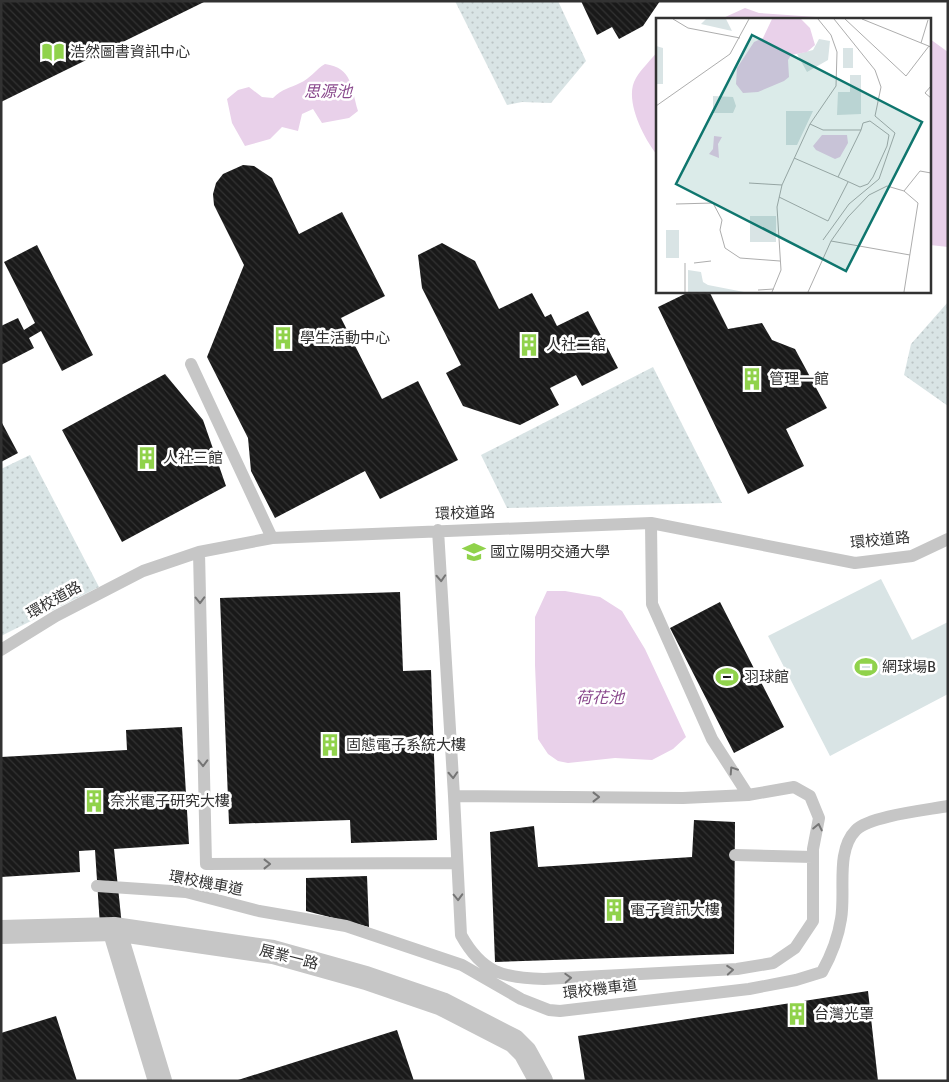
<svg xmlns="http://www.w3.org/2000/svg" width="949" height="1082" viewBox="0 0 949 1082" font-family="Signika,'Noto Sans TC',sans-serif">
	<defs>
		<pattern id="green-dots" width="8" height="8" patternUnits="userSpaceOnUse" patternTransform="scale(1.25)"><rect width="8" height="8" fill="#d9e4e5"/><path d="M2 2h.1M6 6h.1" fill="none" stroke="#bbc4c5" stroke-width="1.8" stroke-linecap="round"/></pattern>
		<pattern id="building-back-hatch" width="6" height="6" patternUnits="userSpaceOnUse" patternTransform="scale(1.25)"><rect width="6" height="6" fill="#191919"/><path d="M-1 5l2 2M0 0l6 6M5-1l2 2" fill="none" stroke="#323232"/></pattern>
	</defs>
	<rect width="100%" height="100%" fill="#fff"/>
	<path fill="url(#green-dots)" d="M455,1H558L586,61L551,103L522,102L507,105Z
		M948,302V406L904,375L911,344Z
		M653,367L722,503L507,508L481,455Z
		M30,455L99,587L1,636V469Z"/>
	<path fill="#d9e4e5" d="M881,579L912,640L948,622V694L830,756L768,636Z"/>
	<path fill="#e9d1ea" d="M745,8L759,13L845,19H721Z
		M930,39L948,52V247L930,245Z
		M658,51V156C644,139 623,99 636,78C642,68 651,60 658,51Z
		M325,64C353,68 351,88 358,111L349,118L322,123L313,109L302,114L298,131L282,127L270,139L245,146L232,123L227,99L238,90L249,87L262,97L273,98C282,89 290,88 300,83C310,79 316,69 325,64Z
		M547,591H565L600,597L622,611L645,649L686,737L673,749L652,760L615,758L568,763L558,761L548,754L538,739L535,665V617Z"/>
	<path fill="url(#building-back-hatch)" d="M1,1H206L1,102Z
		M581,1H660L643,26L619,39L612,27L597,35Z
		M243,165L254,166L272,178L299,234L342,212L385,296L341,318L382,399L418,381L458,460L380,499L365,471L275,518L251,471L248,438L207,357L244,265L214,205L213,194L216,183L223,174Z
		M442,243L475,261L499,309L532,293L545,317L551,314L557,326L588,311L618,368L582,386L576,375L550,388L559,405L520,425L463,406L446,373L461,365L422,288L418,255Z
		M37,245L93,355L62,371L41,331L29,338L34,348L1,365V326L18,318L24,330L35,323L4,262Z
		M691,291H709L728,329L762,323L772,340L795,349L827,408L786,429L804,466L748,494L658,307Z
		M165,374L203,420L226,486L122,542L62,430Z
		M1,421L18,453L1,462Z
		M400,592L403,671L431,670L437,840L351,843L350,820L229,824L220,598Z
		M720,602L784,727L734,753L670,628Z
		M182,727L189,844L114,849L122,926H100L95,850L79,851L80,872L1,877V757L127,750L126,730Z
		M694,820L735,822L734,954L495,962L490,832L534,826L538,867L692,857Z
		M367,876L369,927L306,911V878Z
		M868,991L878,1081H585L578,1036Z
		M56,1016L77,1081H1V1033Z
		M397,1030L414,1081H238V1080Z"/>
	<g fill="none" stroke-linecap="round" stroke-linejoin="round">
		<path stroke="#c6c6c6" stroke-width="12" d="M191,364L272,538
			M438,530L454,796L683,798L748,795L712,739L652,604L651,523
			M199,552L206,864L457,863
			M1,650L56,616L143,571L199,552L272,538L651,523L855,563L912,556L948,539
			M454,796L461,935C482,973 503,978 544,979L737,969L773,963L795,948L813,921V849L819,818L810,796L794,787L748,795
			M735,855L813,857
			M97,886L186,892L259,911L346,926L462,965L521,999L549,1010L560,1011L749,989L796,980L822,972C832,954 838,939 841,919C846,892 835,851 856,830C870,816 927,810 948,806"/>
		<path stroke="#c6c6c6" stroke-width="24" d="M114,929L160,1081
			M1,932L114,929L273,952L366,978L442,1004L514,1041L525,1052L541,1081"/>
	</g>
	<defs><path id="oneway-chevron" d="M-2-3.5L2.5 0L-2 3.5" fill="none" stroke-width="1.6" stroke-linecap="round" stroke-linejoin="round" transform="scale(1.25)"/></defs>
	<g stroke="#757575">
		<use href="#oneway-chevron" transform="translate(441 578) rotate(87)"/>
		<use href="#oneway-chevron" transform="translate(200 600) rotate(89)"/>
		<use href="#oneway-chevron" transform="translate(203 763) rotate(89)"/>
		<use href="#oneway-chevron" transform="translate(733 770) rotate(-123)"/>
		<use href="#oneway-chevron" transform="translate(453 775) rotate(87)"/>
		<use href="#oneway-chevron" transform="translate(596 797)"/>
		<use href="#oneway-chevron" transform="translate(818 827) rotate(-78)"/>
		<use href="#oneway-chevron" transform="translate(267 864)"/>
		<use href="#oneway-chevron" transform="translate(458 897) rotate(88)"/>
		<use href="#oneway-chevron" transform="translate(730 970) rotate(-4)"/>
		<use href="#oneway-chevron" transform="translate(568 978) rotate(-3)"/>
	</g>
	<defs>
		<symbol id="library-bare" viewBox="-9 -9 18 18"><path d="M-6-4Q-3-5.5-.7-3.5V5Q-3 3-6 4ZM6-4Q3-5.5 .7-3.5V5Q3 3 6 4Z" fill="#90d24b" stroke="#fff" stroke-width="2.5" paint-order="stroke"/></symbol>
		<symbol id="building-bare" viewBox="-9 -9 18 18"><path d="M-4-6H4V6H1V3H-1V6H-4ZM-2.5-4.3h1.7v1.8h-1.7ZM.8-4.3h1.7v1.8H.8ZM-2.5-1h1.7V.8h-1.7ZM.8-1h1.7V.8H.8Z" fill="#90d24b" stroke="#fff" stroke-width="2.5" paint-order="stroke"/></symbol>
		<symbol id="university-bare" viewBox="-9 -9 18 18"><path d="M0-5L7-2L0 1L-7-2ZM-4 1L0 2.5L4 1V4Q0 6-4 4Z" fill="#90d24b" stroke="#fff" stroke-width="2.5" paint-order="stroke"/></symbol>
		<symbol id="stadium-bare" viewBox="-9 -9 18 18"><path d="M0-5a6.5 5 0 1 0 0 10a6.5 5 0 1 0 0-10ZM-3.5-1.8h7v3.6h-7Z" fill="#90d24b" stroke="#fff" stroke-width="2.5" paint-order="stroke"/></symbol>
	</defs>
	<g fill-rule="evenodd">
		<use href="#library-bare" x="37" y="36" width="32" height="32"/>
		<use href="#building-bare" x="267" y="322" width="32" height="32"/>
		<use href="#building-bare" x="513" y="329" width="32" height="32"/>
		<use href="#building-bare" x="736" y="363" width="32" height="32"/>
		<use href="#building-bare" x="131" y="442" width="32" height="32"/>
		<use href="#university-bare" x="458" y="536" width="32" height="32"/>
		<use href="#stadium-bare" x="850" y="651" width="32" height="32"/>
		<use href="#stadium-bare" x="711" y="661" width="32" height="32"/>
		<use href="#building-bare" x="314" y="729" width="32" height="32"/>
		<use href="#building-bare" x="78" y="785" width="32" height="32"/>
		<use href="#building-bare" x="598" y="894" width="32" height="32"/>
		<use href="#building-bare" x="781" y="998" width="32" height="32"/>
	</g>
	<g text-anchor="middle" stroke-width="5" stroke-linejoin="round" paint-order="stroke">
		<g font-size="15" fill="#323232" stroke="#fff" text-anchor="start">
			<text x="70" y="57">浩然圖書資訊中心</text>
			<text x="300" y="343">學生活動中心</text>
			<text x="546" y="350">人社二舘</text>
			<text x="769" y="384">管理一館</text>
			<text x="163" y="463">人社三館</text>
			<text x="490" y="557">國立陽明交通大學</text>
			<text x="882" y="672">網球場B</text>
			<text x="744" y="682">羽球館</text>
			<text x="346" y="750">固態電子系統大樓</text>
			<text x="110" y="806">奈米電子研究大樓</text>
			<text x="630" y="915">電子資訊大樓</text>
			<text x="814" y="1019">台灣光罩</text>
		</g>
		<g font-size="15" fill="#323232" stroke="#fff">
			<text transform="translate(465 513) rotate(-2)" y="5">環校道路</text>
			<text transform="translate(880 540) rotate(-6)" y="5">環校道路</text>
			<text transform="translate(54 600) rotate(-29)" y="5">環校道路</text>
			<text transform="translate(206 883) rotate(11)" y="5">環校機車道</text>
			<text transform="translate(289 957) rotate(14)" y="5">展業一路</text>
			<text transform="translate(600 989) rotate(-7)" y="5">環校機車道</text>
		</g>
		<g font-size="16" font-style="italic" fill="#89488c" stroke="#fff">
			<text x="328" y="97">思源池</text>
			<text x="600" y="703">荷花池</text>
		</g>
	</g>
	<g transform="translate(656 18)">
		<rect width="275" height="275" fill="#fff"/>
		<path d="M163,21L174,23L172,42L151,54L141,36L157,32ZM0,28L7,30V66H0ZM57,78L77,79L80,88L77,95H57ZM130,93H157L141,127H130ZM94,198H120V224H94ZM10,212H23V240H10ZM32,252L45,254L47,264L52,267L88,274H32Z" fill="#d9e4e5"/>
		<path d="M50,1H70L76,13L45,6Z" fill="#d9e4e5"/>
		<path d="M187,30H197V50H187ZM194,57H205V96L181,97L182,74H194Z" fill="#d9e4e5"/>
		<path d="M116,1H145L154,10L159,27L151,34L135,37L132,42L133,59L128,63L102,74L87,75L80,66L81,50L98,24L107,20ZM166,117H191L192,125L184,139L179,141L160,132L157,128ZM58,118L66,119L62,126L63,140L53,136L57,131Z" fill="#e9d1ea"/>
		<path fill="none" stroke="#adadad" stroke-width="1" d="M17,1L32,10L84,20M189,1L250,58L273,28M206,1L275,29M265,25L272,2M275,68L269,75L275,80M0,88L74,36L93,1M138,140L182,159L205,112H167L154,106M182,159L204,169L212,166L217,159L231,128L233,117L214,103L207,105L205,112M93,165L126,167M248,173L264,153L275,155M123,179L172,203L192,164M20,186L57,185L66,202L64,212L69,230L84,240L124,243M167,222L193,186L223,161L239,115L219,98L225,69L219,52L178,1M175,223L254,237M38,245L55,243M102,272L118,271M29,274V245M116,274L125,252L121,189L126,167L154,106L180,68L181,34L175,17L162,1M152,274L175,223L192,199L213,177L231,168L248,173L262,185L248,274"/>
		<path fill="#0f766e" fill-opacity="0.15" stroke="#0f766e" stroke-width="2.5" d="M96,17L266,104L190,253L20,166Z"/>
		<rect width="275" height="275" fill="none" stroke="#323232" stroke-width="2.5"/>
	</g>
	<rect width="949" height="1082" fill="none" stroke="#323232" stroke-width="5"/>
</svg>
